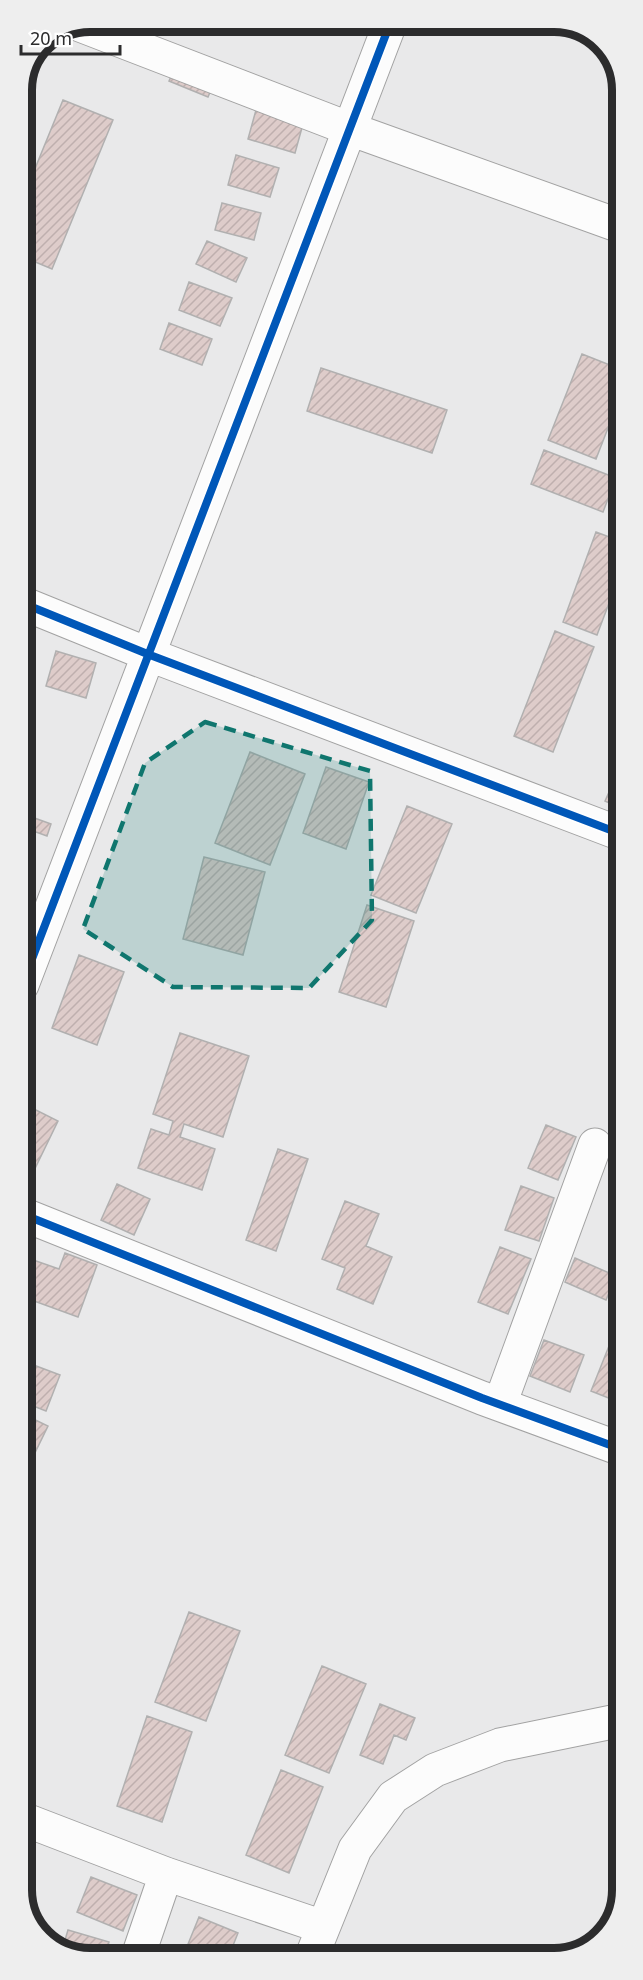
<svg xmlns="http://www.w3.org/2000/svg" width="643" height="1980" viewBox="0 0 643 1980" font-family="'Noto Sans',sans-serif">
	<defs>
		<pattern id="building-hatch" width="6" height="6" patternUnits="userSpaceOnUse" patternTransform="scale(1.5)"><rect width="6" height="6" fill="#deccca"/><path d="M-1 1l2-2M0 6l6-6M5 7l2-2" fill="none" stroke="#bfafae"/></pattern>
	</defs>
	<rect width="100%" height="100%" fill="#e9e9ea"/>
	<path fill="url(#building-hatch)" stroke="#b1b0b0" stroke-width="1.5" d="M174,69L213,85L208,97L169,81Z
		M63,100L113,120L52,269L21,256V203Z
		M256,110L303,124L295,153L248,139Z
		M236,155L279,168L270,197L228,185Z
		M222,203L261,213L254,240L215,230Z
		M207,241L247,258L236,282L196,264Z
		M189,282L232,298L220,326L179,310Z
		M169,323L212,339L202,365L160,349Z
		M582,354L620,369V397L596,459L548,440Z
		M321,368L447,410L432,453L307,411Z
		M544,450L616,478L603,512L531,484Z
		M596,532L620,541V574L597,635L563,622Z
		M555,631L594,647L553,752L514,736Z
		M56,651L96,663L86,698L46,686Z
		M250,752L305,774L270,865L215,843Z
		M621,765V808L605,801Z
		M326,767L369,782L346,849L303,833Z
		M23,795L35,800L29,816L51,824L47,836L22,827Z
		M407,806L452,824L416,913L371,895Z
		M204,857L265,872L243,955L183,939Z
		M22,880L33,885L26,903L22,901Z
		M367,905L414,921L386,1007L339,992Z
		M79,955L124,972L97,1045L52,1028Z
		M180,1033L249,1056L223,1137L184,1124L180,1137L215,1149L202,1190L138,1168L151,1129L169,1135L173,1121L153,1114Z
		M22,1103L58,1121L25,1189L22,1188Z
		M546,1125L576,1137L558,1180L528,1168Z
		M278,1149L308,1159L276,1251L246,1240Z
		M117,1184L150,1199L134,1235L101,1220Z
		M521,1186L554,1198L539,1241L505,1230Z
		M345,1201L379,1214L366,1246L392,1257L373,1304L337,1289L345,1268L322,1259Z
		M619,1204L621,1205V1232L610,1227Z
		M500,1247L531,1259L508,1314L478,1302Z
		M65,1253L97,1265L78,1317L23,1297L22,1256L59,1269Z
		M575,1258L616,1276L606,1300L565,1282Z
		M621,1316V1403L591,1391Z
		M544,1340L584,1355L570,1392L530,1376Z
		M23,1361L60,1375L46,1411L23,1402Z
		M23,1414L48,1426L31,1461L23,1457Z
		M189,1612L240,1631L206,1721L155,1702Z
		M322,1666L366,1684L329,1773L285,1755Z
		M380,1704L415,1718L406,1740L394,1735L383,1764L360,1755Z
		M147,1716L192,1732L162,1822L117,1806Z
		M281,1770L323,1787L289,1873L246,1855Z
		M91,1877L137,1895L123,1931L77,1912Z
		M199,1917L238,1933L228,1958H195L184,1954Z
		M68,1930L109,1942L104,1959H85L62,1950Z
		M258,1950L277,1958H255Z"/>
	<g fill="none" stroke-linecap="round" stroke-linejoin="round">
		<defs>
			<path id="minor" d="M80,25L350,129L620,226
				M22,603L150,655L621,834
				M22,985L391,21
				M22,1214L482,1398L621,1449
				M500,1404L595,1145
				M23,1819L166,1874L323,1927
				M311,1958L355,1849L393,1797L435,1770L500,1745L622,1720
				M137,1959L166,1874"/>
		</defs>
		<use href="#minor" stroke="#a2a2a2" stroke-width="35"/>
		<use href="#minor" stroke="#fcfcfc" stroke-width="33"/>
		<defs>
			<path id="cycleway" d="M22,603L150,655L621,834
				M22,985L391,21
				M22,1214L482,1398L621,1449"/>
		</defs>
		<use href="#cycleway" stroke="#fff" stroke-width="11"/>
		<use href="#cycleway" stroke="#0057b8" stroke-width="8"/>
	</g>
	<path fill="#0f766e" fill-opacity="0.2" stroke="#0f766e" stroke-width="4.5" stroke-dasharray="12 8" stroke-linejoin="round" d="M205,722L370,771L372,920L309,988L173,987L83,929L145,763Z"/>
	<path d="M0 0H643V1980H0ZM90 32H554A58 58 0 0 1 612 90V1890A58 58 0 0 1 554 1948H90A58 58 0 0 1 32 1890V90A58 58 0 0 1 90 32Z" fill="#eee" fill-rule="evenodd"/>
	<path fill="none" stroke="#2c2c2d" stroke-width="8" d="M90 32H554A58 58 0 0 1 612 90V1890A58 58 0 0 1 554 1948H90A58 58 0 0 1 32 1890V90A58 58 0 0 1 90 32Z"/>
	<path d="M21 45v9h99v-9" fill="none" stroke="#2c2c2d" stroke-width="3"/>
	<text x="30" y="45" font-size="18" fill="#2c2c2d" stroke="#ffffff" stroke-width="4.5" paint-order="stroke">20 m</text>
</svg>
